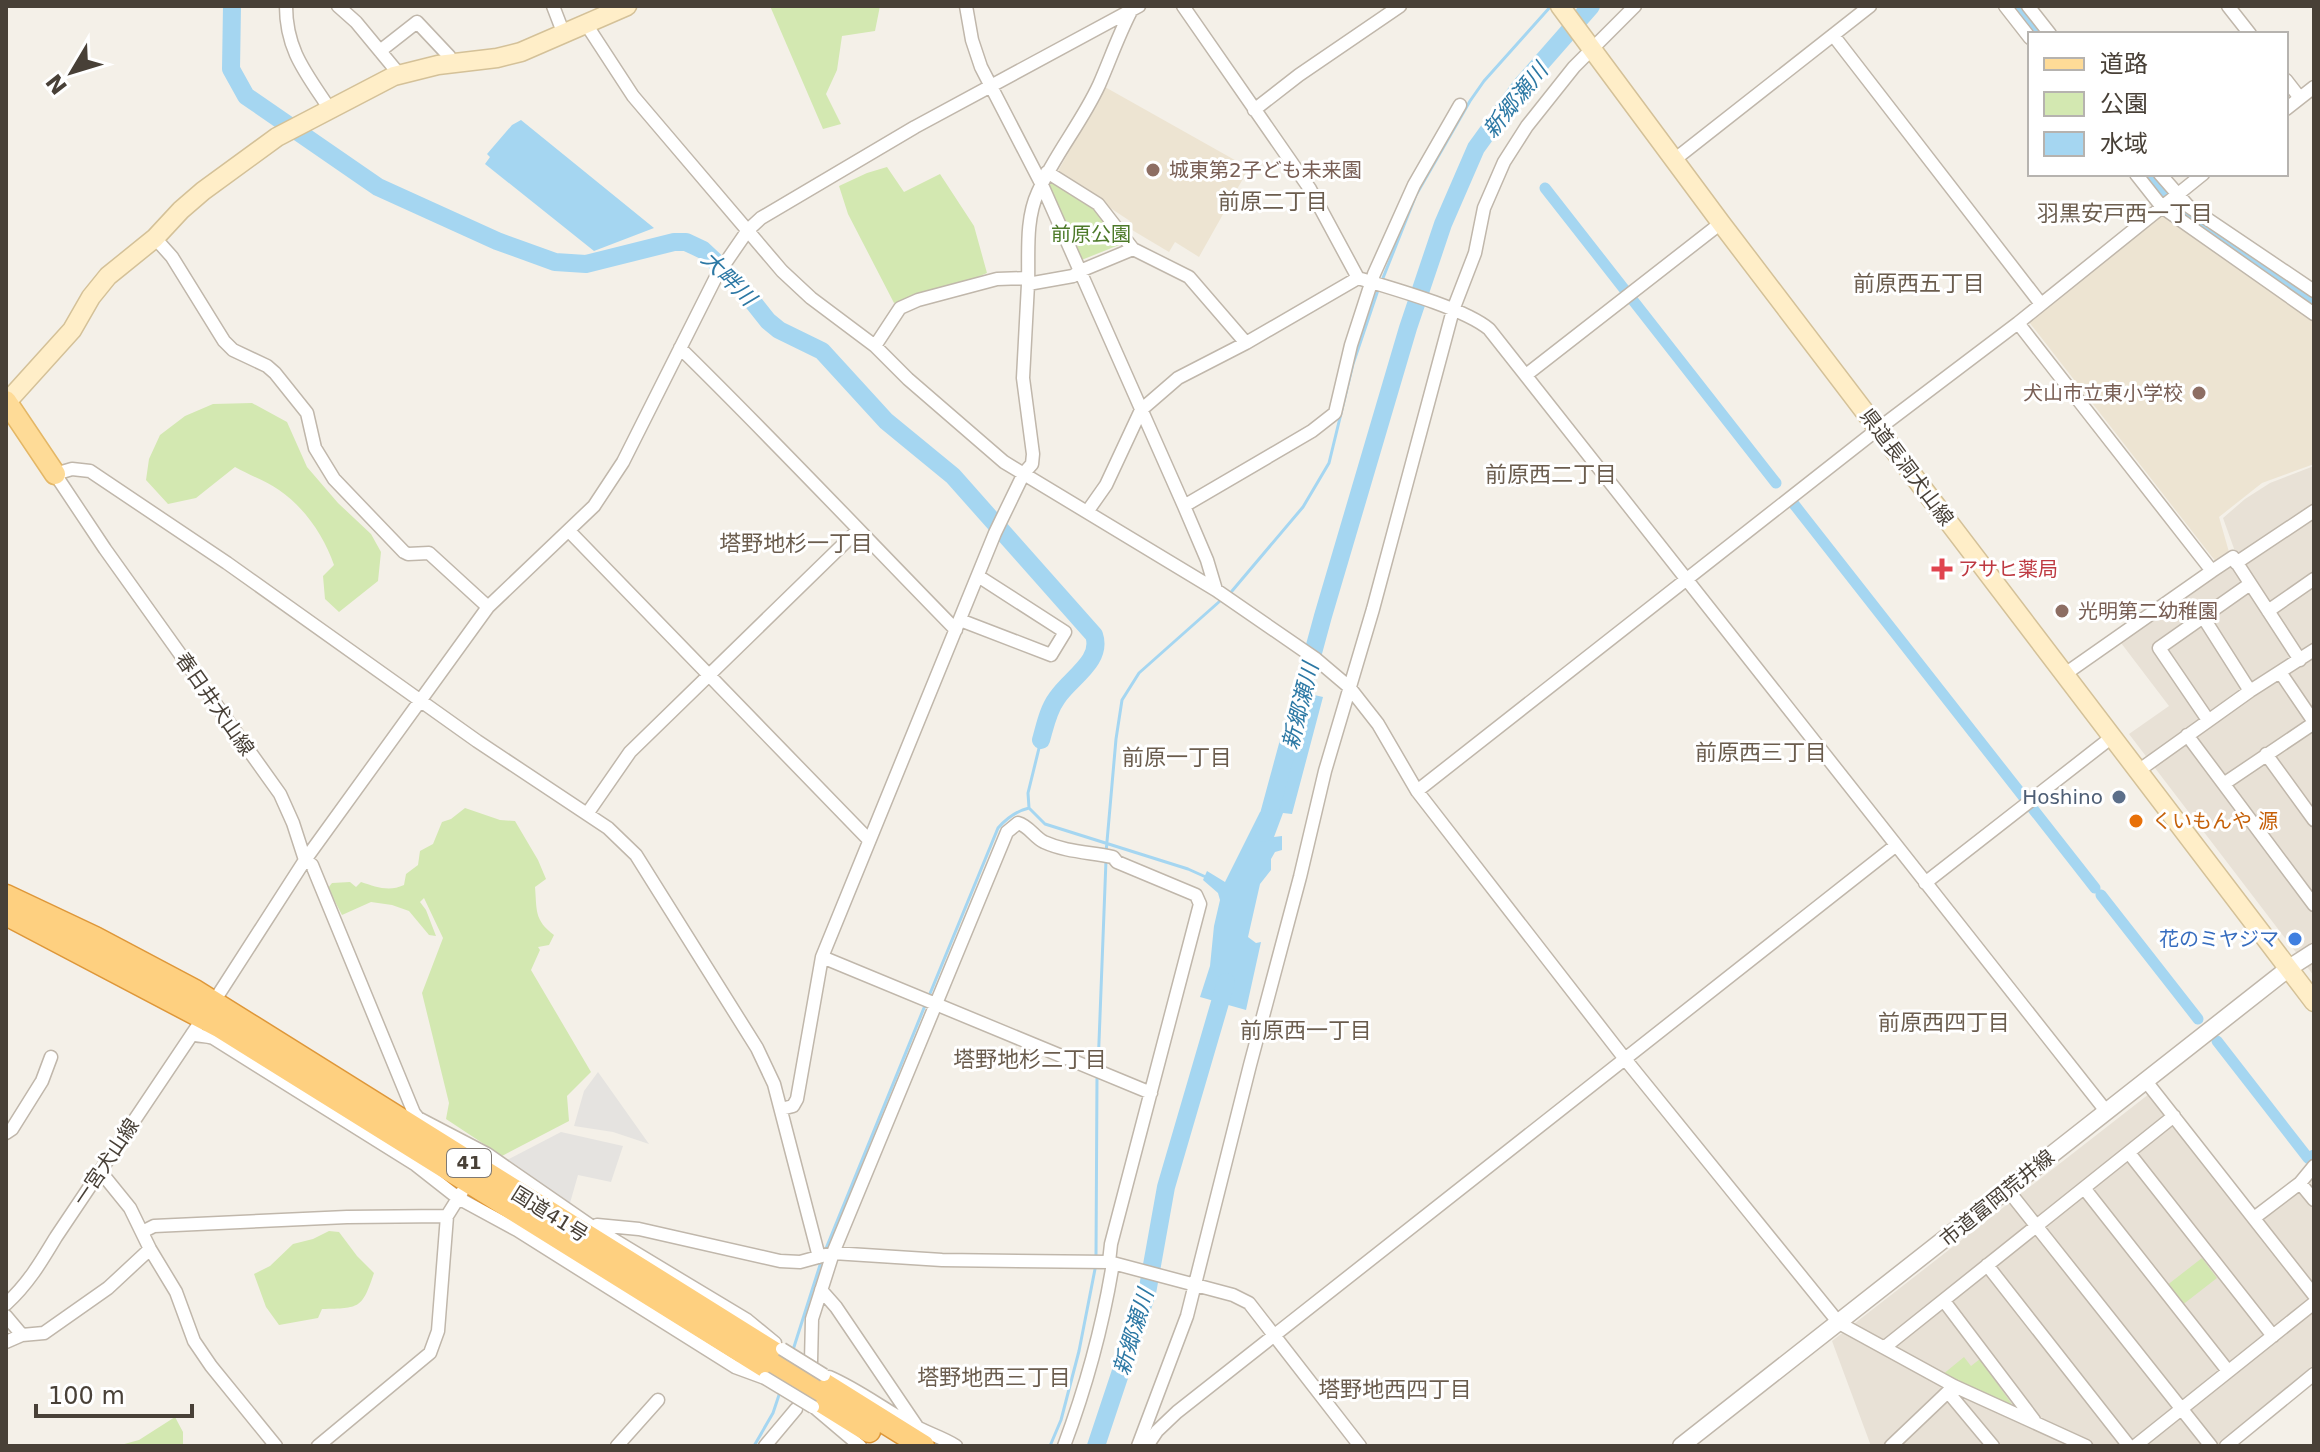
<svg xmlns="http://www.w3.org/2000/svg" width="2320" height="1452" viewBox="0 0 2320 1452" font-family="'DejaVu Sans','Noto Sans JP',sans-serif">
	<rect width="100%" height="100%" fill="#f4f0e8"/>
	<path fill="#e8e1d6" d="M2314,466V976L2129,734L2169,706L2118,639L2237,557L2223,518L2245,499L2270,483Z
		M2149,1094L2253,1226L2314,1173V1368L2217,1446H1871L1832,1341Z"/>
	<path fill="#ede4d2" d="M1105,87L1249,168L1199,257L1175,242L1169,252L1127,227L1130,221L1057,173Z
		M2162,215L2314,317V464L2262,483L2219,517L2229,552L2216,562L2029,322V318Z"/>
	<path fill="#d3e8b1" d="M770,6H880L875,31L842,36L837,70L826,94L841,124L823,129Z
		M887,167L904,192L940,174L974,226L987,273L948,290L894,303L848,214L839,186L867,173Z
		M1049,178L1098,210L1124,243L1079,261L1045,185Z
		M252,403L287,422L307,467L338,503L371,534L381,552L378,581L339,612L325,599L323,576L334,565C324,536 305,508 279,490C266,481 249,475 235,467L196,498L168,504L146,480L149,459L160,435L185,416L213,404Z
		M465,808L500,820L515,821L538,860L546,879L535,887C537,910 534,920 554,935L549,945L538,947L540,950L531,970L591,1072L567,1096L569,1121L502,1156L446,1119L449,1103L422,993L443,938L424,898L420,902L426,910L436,936L429,935L409,911L392,905L371,902L342,915L328,888L332,883L350,882L356,887L361,882C376,887 389,892 404,885L406,874L418,865L420,851L433,844L442,822L451,819Z
		M329,1231L339,1232L357,1256L374,1273C362,1309 360,1308 322,1309L318,1318L279,1325L266,1307L254,1274L270,1266L293,1244L313,1239Z
		M2202,1258L2217,1278L2181,1306L2166,1286Z
		M1964,1357L1971,1366L1980,1359L2016,1410L1942,1375Z
		M175,1417L183,1432V1446H117L139,1440Z"/>
	<path fill="#e5e3e0" d="M598,1072L649,1144L613,1132L574,1126L584,1091Z
		M561,1132L623,1146L611,1182L578,1175L570,1203L507,1160Z"/>
	<path fill="#a5d6f1" d="M521,120L654,228L594,251L485,164L490,157L487,154L512,125Z
		M1310,694L1323,697L1292,814L1283,813L1274,837L1282,836V850L1275,852L1271,859V870L1260,884L1248,937L1256,943L1261,942L1246,1010L1200,997L1210,966L1214,926L1220,900L1218,893L1203,880L1207,871L1225,882L1260,812L1275,808L1286,773L1291,747Z"/>
	<g fill="none" stroke-linecap="round" stroke-linejoin="round">
		<path stroke="#a5d6f1" stroke-width="3" d="M1381,283L1416,195L1470,101L1484,81L1551,6
			M1232,591L1303,507L1329,463L1353,364L1378,290
			M1041,740L1028,793L1029,808L1045,824L1188,869L1208,878
			M1106,853L1116,739L1122,700L1139,673L1220,601
			M929,996L998,828C1007,818 1016,811 1029,808
			M1098,1068L1106,860
			M825,1251L926,1003
			M1096,1256L1097,1076
			M793,1350L821,1262
			M754,1446L773,1413L780,1392
			M1050,1446L1061,1420L1079,1351L1096,1264"/>
		<path stroke="#a5d6f1" stroke-width="11" d="M1545,188L1776,483
			M1793,503L2095,888
			M2101,895L2198,1019
			M2217,1041L2308,1158L2314,1155"/>
		<path stroke="#a5d6f1" stroke-width="18" d="M232,6L231,69L246,96L378,187L497,241L555,262L586,264L674,242H686L703,250L737,282L768,321L779,330L822,351L886,421L953,476L1094,635C1103,661 1070,678 1057,698C1048,710 1045,726 1041,740
			M2015,6L2036,34
			M2148,174L2184,214L2314,302
			M1264,833L1323,616L1408,328L1443,224L1476,148L1520,87L1591,6
			M1096,1446L1147,1293L1166,1187L1226,982"/>
		<defs>
			<path id="minor" d="M286,6C286,50 306,73 329,108
				M338,6L356,22L399,74
				M553,6L563,32
				M966,6L972,40L981,67L1042,185L1080,271L1184,506L1207,560L1216,590
				M1183,6L1310,189L1358,278C1391,288 1464,308 1489,329L2106,1111
				M2005,6L2030,38
				M2028,6L2050,34
				M2228,6L2250,34
				M586,24L633,96L782,271L811,298L875,346L908,379L1004,462L1216,590L1316,659L1349,687L1378,724L1417,791L1625,1059L1839,1323L1954,1386L2086,1446
				M1833,35L2041,304
				M380,51L417,22L449,56L452,63
				M2286,80L2300,98
				M2286,109L2314,87
				M1254,110L1299,75L1400,6
				M1674,160L1870,6
				M1047,172L1098,204L1133,249L1189,277L1246,343
				M2136,174L2162,207L2314,314
				M2160,174L2188,206L2314,291
				M155,238L172,257L224,341L233,350L267,366L275,373L307,413L315,448L334,479L404,552L408,554L429,553L488,607
				M1028,284C1029,254 1025,220 1038,192C1055,154 1082,122 1099,85C1110,60 1118,36 1131,11
				M2018,323L2212,571L2233,557L2300,660
				M875,346L900,308L918,300L997,279L1028,278
				M680,348C774,440 864,536 956,630
				M1526,375L1721,223
				M1184,506L1312,431L1335,413L1351,345L1374,274L1414,185L1460,105
				M1087,512L1106,485L1141,410L1178,378L1246,343L1358,278
				M569,531L869,840
				M2236,563L2314,511
				M2268,611L2314,579
				M2203,617L2250,691
				M960,620L1051,655L1065,632L978,576
				M2280,672L2314,722
				M2065,674L2212,571
				M2208,720L2159,648L2250,584
				M2187,735L2314,905
				M2266,754L2314,820
				M2138,771L2250,691L2314,650
				M2225,783L2314,723
				M1417,791L1878,429L2018,323L2203,174
				M587,814L630,752L858,530
				M1925,883L2112,737
				M822,957L1151,1093
				M192,1034C199,1037 205,1035 213,1038L416,1165L458,1198L517,1230L735,1367L765,1378
				M2145,1080L2314,1295
				M781,1109L793,1106L797,1099L822,957L995,533L1024,473L1032,464L1033,454L1023,378L1028,284L1073,276L1080,271L1133,249
				M6,1133L12,1129L42,1081L51,1057
				M2129,1153L2273,1336
				M100,1171L130,1208L150,1249L176,1292L194,1341L211,1366L276,1446
				M2300,1183L2314,1200
				M2084,1188L2228,1371
				M2007,1189L2211,1446
				M2254,1218L2300,1183L2314,1166
				M597,1225L639,1229L780,1261L800,1262L833,1253L942,1260L1109,1262L1233,1295L1249,1303L1360,1446
				M142,1232L154,1226L347,1217L447,1216
				M1987,1265L2129,1446
				M821,1290L836,1307L918,1428
				M1944,1301L2034,1420
				M6,1304C28,1284 41,1262 56,1237L213,1003L305,860L293,823L280,794L105,549L55,474L72,469L90,471L227,563L477,741L608,828L636,855L757,1048L774,1084L819,1257
				M6,1316L22,1335
				M6,1342L22,1335L44,1333L108,1288L150,1249
				M775,1343L747,1320L591,1226L487,1154L418,1118L414,1113L312,865L305,860L488,607L594,506L623,462L717,275L748,230L761,218L915,127L1139,6
				M1885,1347L2174,1116
				M811,1362L812,1319L833,1253L1007,832L1018,823C1029,826 1034,837 1044,842C1066,852 1089,852 1113,857L1117,862L1196,895L1200,904L1111,1244L1109,1262
				M829,1377C859,1390 883,1409 911,1424C926,1433 942,1437 956,1446
				M1948,1392L1993,1446
				M814,1407L860,1446
				M318,1446L430,1353L438,1331L447,1216L462,1192
				M617,1446L658,1400
				M765,1446L796,1409
				M1064,1446C1086,1387 1103,1325 1113,1263
				M1138,1446L1187,1316L1250,1065L1300,877L1325,771L1373,609L1453,310L1475,253L1484,208L1504,162L1527,126L1574,67L1635,6
				M1147,1446L1157,1431L1177,1412L1895,846
				M1891,1446L1954,1386
				M2135,1446L2314,1303
				M2226,1446L2314,1374"/>
			<path id="tertiary" d="M1681,1446L2289,968L2314,952"/>
			<path id="secondary" d="M1560,6L1721,223L2314,1002
				M7,402L72,330L91,297L108,276L155,238L181,210L203,191L277,137L394,76L438,65L497,58L521,52L627,6"/>
			<path id="primary" d="M6,401L55,474"/>
			<path id="trunk" d="M6,896L95,938L195,991L923,1446
				M6,914L219,1026L869,1431"/>
		</defs>
		<use href="#minor" stroke="#c0b7ab" stroke-width="15"/>
		<use href="#tertiary" stroke="#c0b7ab" stroke-width="19"/>
		<use href="#secondary" stroke="#d4c198" stroke-width="21"/>
		<use href="#primary" stroke="#e4b766" stroke-width="23"/>
		<use href="#trunk" stroke="#de9739" stroke-width="25"/>
		<use href="#minor" stroke="#fff" stroke-width="12"/>
		<use href="#tertiary" stroke="#fff" stroke-width="16"/>
		<use href="#secondary" stroke="#ffeec8" stroke-width="18"/>
		<use href="#primary" stroke="#fedb97" stroke-width="20"/>
		<use href="#trunk" stroke="#fed080" stroke-width="22"/>
		<defs>
			<path id="minor-bridge" d="M782,1349L824,1375
				M765,1378L813,1407"/>
		</defs>
		<use href="#minor-bridge" stroke="#c0b7ab" stroke-width="15" stroke-linecap="butt"/>
		<use href="#minor-bridge" stroke="#fff" stroke-width="12"/>
	</g>
	<g fill="#8d6e63" stroke="#fff" stroke-width="3">
		<circle cx="1153" cy="170" r="8"/>
		<circle cx="2199" cy="393" r="8"/>
		<circle cx="2062" cy="611" r="8"/>
	</g>
	<path fill="#e0444e" stroke="#fff" stroke-width="3" d="M1938 557h8v8h8v8h-8v8h-8v-8h-8v-8h8z"/>
	<circle fill="#5c6f8a" stroke="#fff" stroke-width="3" cx="2119" cy="797" r="8"/>
	<circle fill="#e8710a" stroke="#fff" stroke-width="3" cx="2136" cy="821" r="8"/>
	<circle fill="#3f7fe0" stroke="#fff" stroke-width="3" cx="2295" cy="939" r="8"/>
	<g text-anchor="middle" stroke-width="6" stroke-linejoin="round" paint-order="stroke">
		<rect fill="#fff" stroke="#7f7973" stroke-width="2" x="447" y="1149" width="44" height="28" rx="6"/>
		<g font-size="18" font-weight="bold" fill="#484037">
			<text x="469" y="1169">41</text>
		</g>
		<g font-size="20" fill="#785e54" stroke="#fff" text-anchor="start">
			<text x="1169" y="177">城東第2子ども未来園</text>
			<text x="2183" y="400" text-anchor="end">犬山市立東小学校</text>
			<text x="2078" y="618">光明第二幼稚園</text>
		</g>
		<g font-size="20" fill="#4d7a29" stroke="#fff">
			<text x="1091" y="241">前原公園</text>
		</g>
		<g font-size="20" fill="#484037" stroke="#fff">
			<text transform="translate(1907 467) rotate(53)" y="7">県道長洞犬山線</text>
			<text transform="translate(215 704) rotate(55)" y="7">春日井犬山線</text>
			<text transform="translate(106 1162) rotate(-56)" y="7">一宮犬山線</text>
			<text transform="translate(1997 1198) rotate(-39)" y="7">市道富岡荒井線</text>
			<text transform="translate(550 1214) rotate(32)" y="7">国道41号</text>
		</g>
		<g font-size="20" fill="#be3a42" stroke="#fff" text-anchor="start">
			<text x="1958" y="576">アサヒ薬局</text>
		</g>
		<g font-size="20" fill="#4e5e75" stroke="#fff" text-anchor="end">
			<text x="2103" y="804">Hoshino</text>
		</g>
		<g font-size="20" fill="#c56008" stroke="#fff" text-anchor="start">
			<text x="2152" y="828">くいもんや 源</text>
		</g>
		<g font-size="20" fill="#366cbe" stroke="#fff" text-anchor="end">
			<text x="2279" y="946">花のミヤジマ</text>
		</g>
		<g font-size="22" font-style="italic" fill="#2c78a4" stroke="#fff">
			<text transform="translate(1515 100) rotate(-51)" y="8">新郷瀬川</text>
			<text transform="translate(729 278) rotate(45)" y="8">大畔川</text>
			<text transform="translate(1300 706) rotate(-76)" y="8">新郷瀬川</text>
			<text transform="translate(1133 1332) rotate(-73)" y="8">新郷瀬川</text>
		</g>
		<g font-size="22" fill="#6b5d4e" stroke="#fff">
			<text x="1273" y="209">前原二丁目</text>
			<text x="2125" y="221">羽黒安戸西一丁目</text>
			<text x="1919" y="291">前原西五丁目</text>
			<text x="1551" y="482">前原西二丁目</text>
			<text x="796" y="551">塔野地杉一丁目</text>
			<text x="1761" y="760">前原西三丁目</text>
			<text x="1177" y="765">前原一丁目</text>
			<text x="1944" y="1030">前原西四丁目</text>
			<text x="1306" y="1038">前原西一丁目</text>
			<text x="1030" y="1067">塔野地杉二丁目</text>
			<text x="994" y="1385">塔野地西三丁目</text>
			<text x="1395" y="1397">塔野地西四丁目</text>
		</g>
	</g>
	<rect width="2320" height="1452" fill="none" stroke="#484037" stroke-width="16"/>
	<rect x="2028" y="32" width="260" height="144" fill="#ffffff" stroke="#b6b3af" stroke-width="2"/>
	<rect x="2044" y="58" width="40" height="12" fill="#fedb97" stroke="#b6b3af" stroke-width="2"/>
	<text x="2100" y="72" font-size="24" fill="#484037">道路</text>
	<rect x="2044" y="92" width="40" height="24" fill="#d3e8b1" stroke="#b6b3af" stroke-width="2"/>
	<text x="2100" y="112" font-size="24" fill="#484037">公園</text>
	<rect x="2044" y="132" width="40" height="24" fill="#a5d6f1" stroke="#b6b3af" stroke-width="2"/>
	<text x="2100" y="152" font-size="24" fill="#484037">水域</text>
	<g transform="translate(72 72) rotate(232)" stroke="#ffffff" stroke-width="6" paint-order="stroke">
	<path d="M0-6L14 30L0 20L-14 30Z" fill="#484037"/>
	<text y="-12" font-size="22" font-weight="bold" text-anchor="middle" fill="#484037">N</text>
	</g>
	<path d="M36 1404v12h156v-12" fill="none" stroke="#484037" stroke-width="4"/>
	<text x="48" y="1404" font-size="24" fill="#484037" stroke="#ffffff" stroke-width="6" paint-order="stroke">100 m</text>
</svg>
